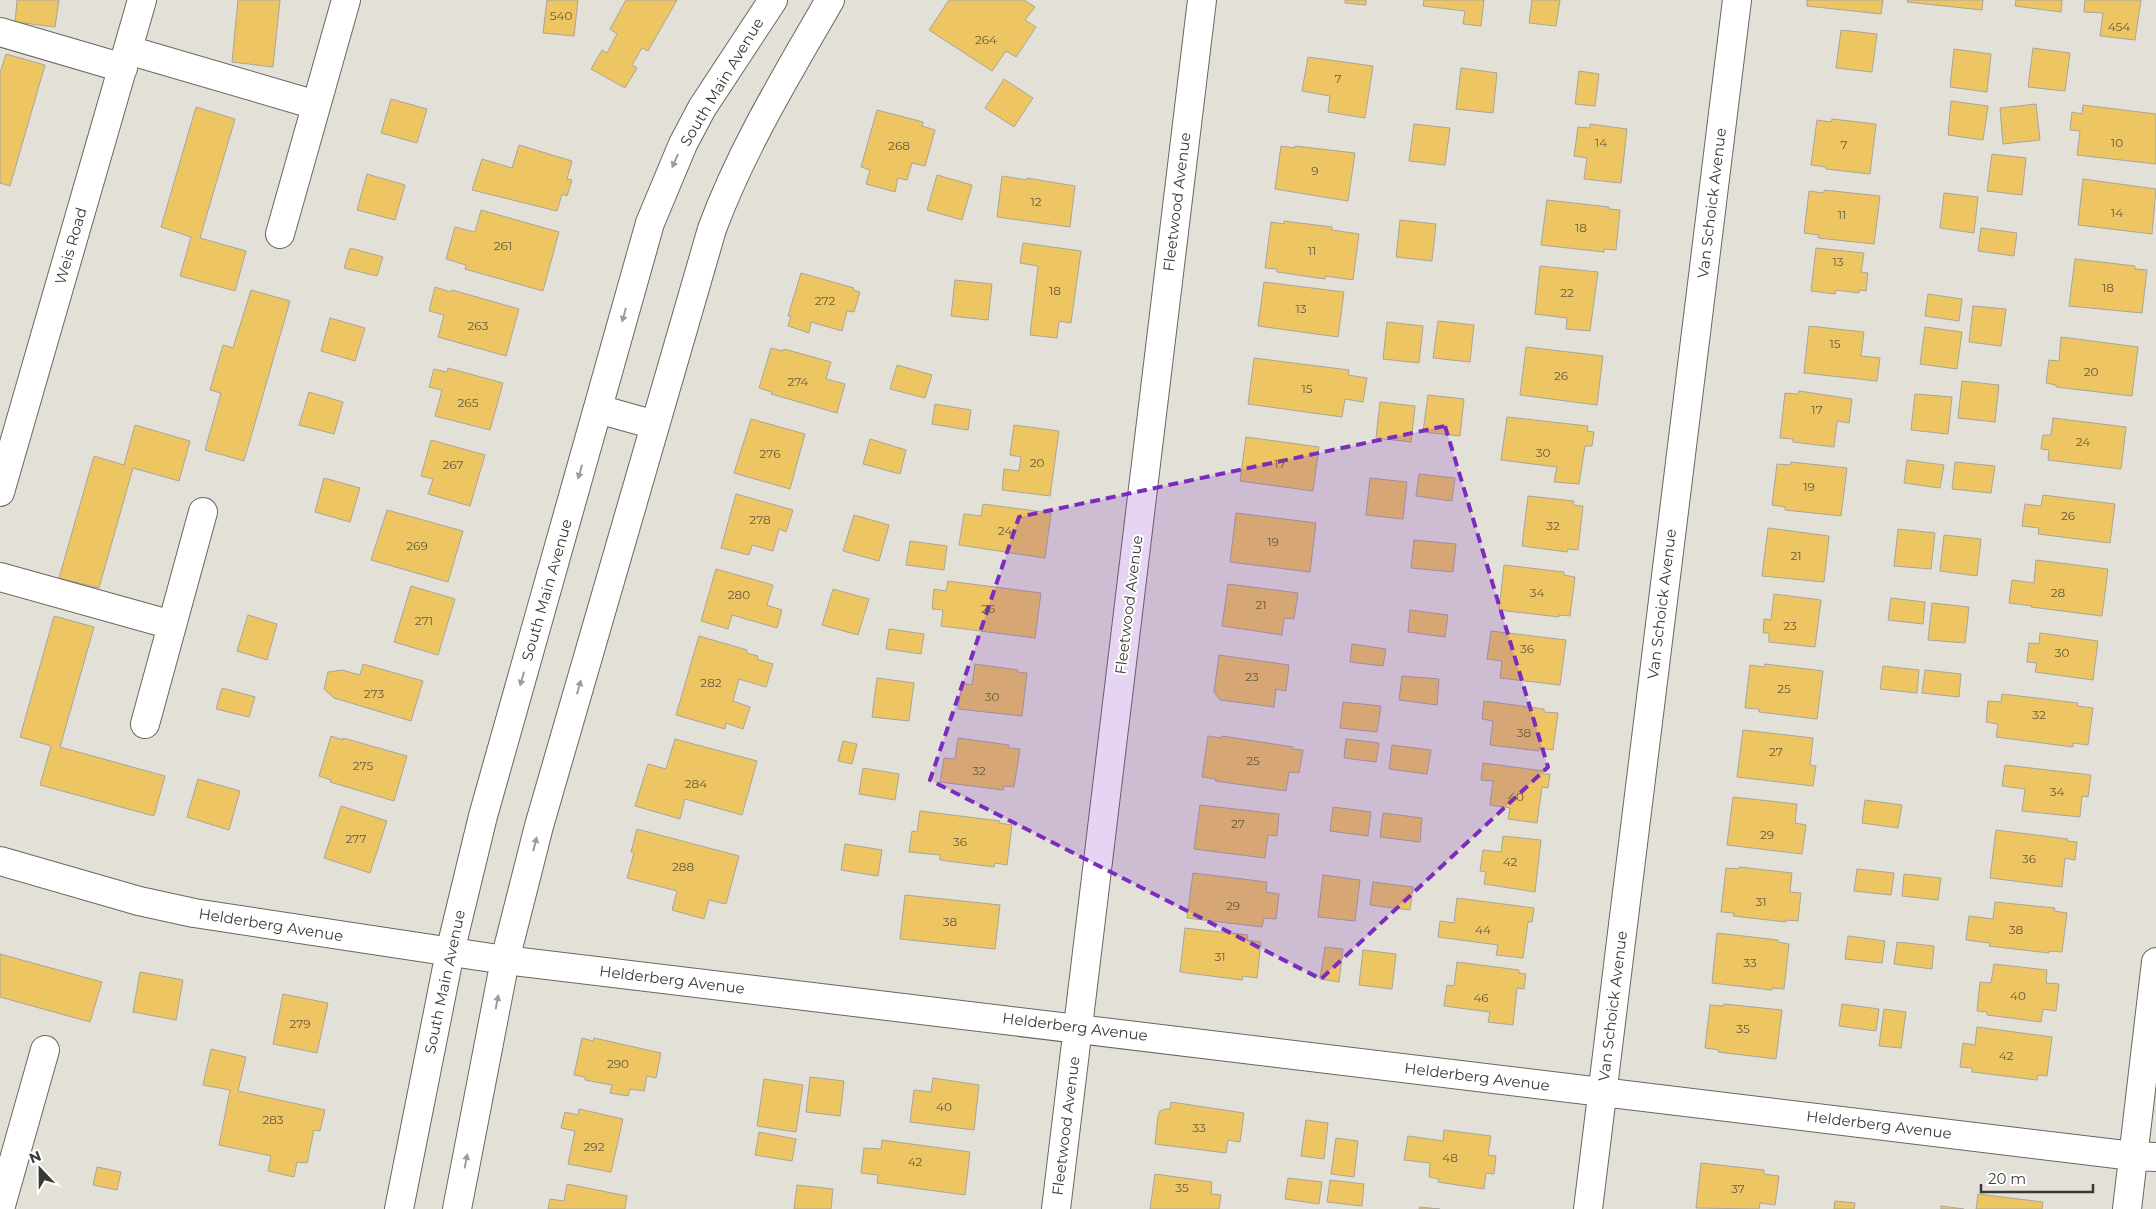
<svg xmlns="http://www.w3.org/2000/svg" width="2156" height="1209" viewBox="0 0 2156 1209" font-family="Montserrat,sans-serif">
	<rect width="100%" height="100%" fill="#e3e0d7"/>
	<path fill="#edc562" stroke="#a9a59d" d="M17,0H59L55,27L15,22Z
		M238,0H280L273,67L232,62Z
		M547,0H578L574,36L543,33Z
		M626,0H677L648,51L642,48L632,65L637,68L625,88L591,69L602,50L607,53L617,34L610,29Z
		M949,0H1024L1035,7L1025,20L1036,27L1016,57L1006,51L992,71L929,30Z
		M1345,0H1366V5L1345,3Z
		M1424,0H1484L1481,26L1463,24L1465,11L1423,6Z
		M1532,0H1560L1556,26L1529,23Z
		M1807,0H1883L1881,14L1807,6Z
		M1908,0H1983L1982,10L1907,2Z
		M2016,0H2062L2061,12L2015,6Z
		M2085,0H2141L2135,40L2100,36L2103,13L2084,12Z
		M1841,30L1877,34L1872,72L1836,68Z
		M2033,48L2070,53L2065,91L2028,87Z
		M1954,49L1991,54L1987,92L1950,87Z
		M6,54L45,65L10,186L0,183V73Z
		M1308,57L1373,66L1365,118L1328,112L1330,96L1302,91Z
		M1461,68L1497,73L1493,113L1456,109Z
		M1579,71L1599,74L1595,106L1575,104Z
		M1004,79L1033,98L1014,127L985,108Z
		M391,99L427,109L417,143L381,133Z
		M1951,101L1988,106L1983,140L1948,135Z
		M2036,104L2040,140L2003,144L2000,108Z
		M2083,105L2156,114V164L2077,155L2080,131L2070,130L2072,112L2082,114Z
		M196,107L235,119L200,238L246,251L235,291L180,276L191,237L161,227Z
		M877,110L923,122L922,126L935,130L925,166L912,163L907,180L898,178L895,192L866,184L870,170L861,167Z
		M1832,119L1876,124L1870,174L1826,169V167L1811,165L1817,120L1831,122Z
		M1414,124L1450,128L1445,165L1409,161Z
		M1590,124L1627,129L1621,183L1584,179L1587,158L1574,156L1578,127L1590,128Z
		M519,145L572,161L567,179L572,180L567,196L562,194L557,211L472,190L482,159L512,168Z
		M1281,146L1295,148V146L1355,153L1348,201L1275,189Z
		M1992,154L2026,158L2022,195L1987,191Z
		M367,174L405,185L395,220L357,210Z
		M937,175L972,185L962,220L927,210Z
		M1002,176L1027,180V178L1075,186L1070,227L997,217Z
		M2083,179L2156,189L2152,234L2078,225Z
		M1824,190L1880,196L1874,244L1818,238L1819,235L1804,233L1809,191L1824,193Z
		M1944,193L1978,197L1974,233L1940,228Z
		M1547,200L1609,207V209L1620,210L1616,250L1604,249V252L1541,245Z
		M481,210L559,232L543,291L465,269L466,265L446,259L455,227L475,232Z
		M1400,220L1436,224L1432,261L1396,257Z
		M1284,221L1332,227V230L1359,234L1353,280L1325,276V279L1277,272V269L1265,268L1271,222L1284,224Z
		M1981,228L2017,233L2014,256L1978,251Z
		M1023,243L1081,251L1071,323L1059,321L1057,338L1030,335L1038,266L1020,263Z
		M350,248L383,257L377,276L344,268Z
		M1816,248L1864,253L1861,272L1868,273L1866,291L1859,290V293L1836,290L1835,294L1811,291Z
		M2075,259L2135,266V269L2147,270L2142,313L2069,306Z
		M1540,266L1598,272L1590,331L1566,329L1567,318L1535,314Z
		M801,273L854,288L853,290L860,292L854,312L847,311L842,331L811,322L809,333L788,326L791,316H788Z
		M955,280L992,284L988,320L951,316Z
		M1264,282L1344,292L1338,337L1258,326Z
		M435,287L451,292L452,290L519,309L506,356L438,337L444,315L429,311Z
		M251,290L290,301L244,461L205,450L221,393L210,390L223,345L233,348Z
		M1928,294L1962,299L1959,321L1925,316Z
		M1973,306L2006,309L2001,346L1969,342Z
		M330,318L365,328L355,361L321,351Z
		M1438,321L1474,325L1470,362L1433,358Z
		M1387,322L1423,326L1419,363L1383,359Z
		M1809,326L1864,332L1861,356L1880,358L1877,381L1804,373Z
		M1925,327L1962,332L1957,369L1920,364Z
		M2061,337L2138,347L2132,396L2056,387V385L2046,383L2049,360L2059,361Z
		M1526,347L1603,356L1597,405L1520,395Z
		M771,348L783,351L784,349L831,362L826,379L845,384L837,413L771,394L772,392L759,388Z
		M1254,358L1349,370L1348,375L1367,378L1363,402L1345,399L1342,417L1248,404Z
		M897,365L932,375L925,398L890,389Z
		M448,368L503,383L490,430L435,416L442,390L429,387L434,369L447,372Z
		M1962,381L1999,385L1995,422L1958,418Z
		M1799,391L1852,399L1849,423L1837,421L1834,447L1793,442V439L1780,438L1785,393L1798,394Z
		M309,392L343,402L334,434L299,425Z
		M1915,394L1952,397L1948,434L1911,430Z
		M1428,395L1464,399L1460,436L1423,432Z
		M1380,402L1415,406L1411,442L1376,438Z
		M935,404L971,410L968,430L932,424Z
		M1507,417L1588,426L1587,431L1594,432L1592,446H1585L1579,484L1554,482L1557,467L1501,460Z
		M2053,418L2126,427L2121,469L2048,460L2049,450L2041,449L2043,435H2051Z
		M751,419L805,434L790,489L734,473Z
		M135,425L190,441L179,481L133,468L99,588L59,578L94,456L124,465Z
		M1014,425L1059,431L1050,496L1002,490L1004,469L1019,471L1021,457L1010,455Z
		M1246,437L1319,447L1313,491L1240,481Z
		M870,439L906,450L900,474L863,464Z
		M431,440L485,455L470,506L428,494L433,479L421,476Z
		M1907,460L1944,465L1940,488L1904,483Z
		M1791,462L1847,468L1841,516L1785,510V507L1772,505L1777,464L1790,465Z
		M1955,462L1995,466L1991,493L1952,489Z
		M1419,474L1455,478L1452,501L1416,496Z
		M324,478L360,488L350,522L315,512Z
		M1370,478L1407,482L1403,519L1366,515Z
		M736,494L793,510L786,532L779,529L773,551L752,545L749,555L721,548Z
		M2043,495L2115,504L2110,543L2038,534L2039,528L2022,526L2025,504L2041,506Z
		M1528,496L1574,501L1573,505L1583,506L1578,550L1568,549L1567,552L1522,546Z
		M983,504L1051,513L1045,558L959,545L964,514L981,516Z
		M387,510L463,531L448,582L371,560Z
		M1236,513L1316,523L1310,572L1230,562Z
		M854,515L889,525L879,561L843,551Z
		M1768,528L1829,536L1824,582L1762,576Z
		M1898,529L1935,533L1931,569L1894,566Z
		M1944,535L1981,539L1977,576L1940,571Z
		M1414,540L1456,544L1453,572L1411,568Z
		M910,541L947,546L944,570L906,565Z
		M2036,560L2108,569L2102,616L2031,607L2032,606L2009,603L2012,580L2034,583Z
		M1504,565L1564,572V575L1575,577L1570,616L1559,615V617L1499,610Z
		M716,569L773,585L767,605L782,610L777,628L732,615L728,629L701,621Z
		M948,581L1041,593L1035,638L941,626L943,610L932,609L934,589L946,591Z
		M1228,584L1298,593L1294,619L1284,618L1282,635L1222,626Z
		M411,586L455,599L438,655L394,642Z
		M833,589L869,599L858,635L822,625Z
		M1774,594L1821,600L1815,647L1769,642V633H1763L1764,619L1771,620Z
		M1891,598L1925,602L1923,624L1888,620Z
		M1932,603L1969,607L1965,643L1928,640Z
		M1410,610L1448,615L1445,637L1408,632Z
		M248,615L277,624L267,660L237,651Z
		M54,616L94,627L60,747L165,776L154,816L40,785L51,746L20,737Z
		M889,629L924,634L921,654L886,649Z
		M1491,631L1566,640L1560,685L1500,678L1502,661L1487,659Z
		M2040,633L2098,641L2093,680L2035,672L2037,663L2027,662L2029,643L2039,644Z
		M699,636L747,650V653L758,656L757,659L773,664L766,687L739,679L733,701L750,707L743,729L726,723L725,729L676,715Z
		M1352,644L1386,649L1383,666L1350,662Z
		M1219,655L1289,665L1286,691L1276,689L1274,707L1220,700L1214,692Z
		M363,664L423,681L411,721L334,698L324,689L328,672L342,670L360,675Z
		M975,664L1018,670L1017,672L1027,673L1022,716L958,709L962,683L972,685Z
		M1765,664L1823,671L1817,719L1759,712V709L1745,708L1750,665L1764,667Z
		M1883,666L1919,670L1917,693L1880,689Z
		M1925,670L1961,674L1959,697L1922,693Z
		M1402,676L1439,679L1437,705L1399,700Z
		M877,678L914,683L909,721L872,717Z
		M222,688L255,697L249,717L216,709Z
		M2002,694L2078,703L2077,706L2093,708L2088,745L2073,743V747L1996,737L1998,724L1986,722L1988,701L2001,702Z
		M1484,701L1544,709V712L1558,713L1553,750L1539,748V751L1490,745L1493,721L1482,719Z
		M1343,702L1381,706L1377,732L1340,728Z
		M1743,730L1813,738L1810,765L1816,766L1813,786L1737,777Z
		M331,736L343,740V738L407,756L394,801L330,782L331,780L319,776Z
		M1208,736L1221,738L1222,736L1293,747L1292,749L1303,750L1299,773L1289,772L1286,791L1215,781L1216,779L1202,777Z
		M958,738L1009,745V748L1020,749L1014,787L1004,786L1003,790L940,782L944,758L955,759Z
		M675,739L757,761L742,815L685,799L680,819L635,806L648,764L666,769Z
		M1346,739L1379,743L1376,762L1344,758Z
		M843,741L857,744L852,764L838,761Z
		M1392,745L1431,750L1427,774L1389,769Z
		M1483,763L1544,771L1543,774H1550L1548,788L1542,787L1537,823L1508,819L1510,808L1490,805L1493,781L1481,780Z
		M2005,765L2091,775L2088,797L2082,796L2080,817L2022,811L2025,789L2002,786Z
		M863,768L899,774L895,800L859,794Z
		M198,779L240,791L229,830L187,817Z
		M1733,797L1797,804L1795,823L1806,825L1802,854L1727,845Z
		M1865,800L1902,805L1898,828L1862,823Z
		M1200,805L1279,814L1277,836L1268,835L1265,858L1194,849Z
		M341,806L387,821L370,873L324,858Z
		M1333,807L1371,812L1368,836L1330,831Z
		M920,811L1000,821L999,823L1012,825L1007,865L995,863L994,867L940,860V855L909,852L912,831L917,832Z
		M1383,813L1422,818L1420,842L1380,837Z
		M637,829L739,856L726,904L709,900L704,919L672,910L677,891L627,878L634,853L631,852Z
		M1996,830L2068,839L2067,841L2077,842L2075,860L2065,858L2062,887L1990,878Z
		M1503,836L1541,840L1535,892L1484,884L1486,872L1480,871L1483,850L1501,852Z
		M845,844L882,850L878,876L841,870Z
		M1739,867L1792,873L1790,892L1801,893L1798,921L1786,920V922L1733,916L1734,913L1721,912L1726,868L1739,869Z
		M1857,869L1894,873L1891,895L1854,891Z
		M1193,873L1267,882L1266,892L1279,894L1276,919L1264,918L1262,927L1187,918Z
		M1904,874L1941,878L1938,900L1902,896Z
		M1323,875L1360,880L1355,921L1318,917Z
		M1373,882L1413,887L1410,910L1370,905Z
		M905,895L1000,905L995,949L900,939Z
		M1457,898L1534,908L1532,922H1528L1523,958L1496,955L1498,945L1438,937L1440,921L1454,923Z
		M1995,902L2055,908L2054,911L2067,913L2062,952L2049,951V953L1989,946L1990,943L1966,940L1969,916L1993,919Z
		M1185,928L1248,935L1247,940L1261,942L1257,978L1243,976L1242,980L1180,972Z
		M1717,933L1778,940V942L1789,944L1784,989L1772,988V990L1712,983Z
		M1848,936L1885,941L1882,963L1845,959Z
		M1897,942L1934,946L1932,969L1894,964Z
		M1325,947L1343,949L1339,982L1320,979Z
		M1363,950L1396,954L1392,989L1359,985Z
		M0,954L102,982L90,1022L0,997Z
		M1457,962L1519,970V973L1526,974L1524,989L1517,988L1513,1025L1488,1022L1490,1012L1444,1006L1447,985L1454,986Z
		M1994,964L2047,970L2046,983L2059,984L2056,1011L2043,1009L2041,1022L1987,1015V1012L1977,1011L1980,982L1991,983Z
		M140,972L183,980L176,1020L133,1012Z
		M283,994L328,1003L317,1053L273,1044Z
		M1724,1004L1782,1010L1776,1059L1718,1052L1719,1050L1705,1048L1710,1005L1723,1006Z
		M1842,1004L1879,1009L1876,1031L1839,1026Z
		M1884,1009L1906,1012L1901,1048L1879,1046Z
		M1977,1027L2052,1037L2047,1076L2038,1075L2037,1080L1972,1072V1068L1960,1067L1963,1043L1975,1045Z
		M582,1038L593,1041L594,1038L661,1053L656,1078L647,1076L644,1091L630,1089L628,1096L610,1093L612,1085L585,1080V1077L574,1075Z
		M211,1049L246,1057L238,1091L325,1110L320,1131L314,1130L307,1163L297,1162L294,1177L268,1171L271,1156L219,1145L230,1090L203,1085Z
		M810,1077L844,1081L840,1116L806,1112Z
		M933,1078L979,1085L974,1130L910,1122L914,1090L931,1092Z
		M764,1079L803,1085L796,1132L757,1126Z
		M1171,1102L1244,1113L1240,1142L1228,1140L1226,1153L1155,1144L1158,1116L1160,1111L1165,1109H1170Z
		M579,1109L623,1119L611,1172L568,1164L575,1131L561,1128L565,1112L578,1115Z
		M1306,1120L1328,1123L1324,1159L1301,1156Z
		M1444,1130L1491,1136L1488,1155L1496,1156L1494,1174L1486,1173L1484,1189L1438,1182L1439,1179L1429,1177L1430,1163L1404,1160L1408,1136L1443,1141Z
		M759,1132L796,1139L792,1161L755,1155Z
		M1336,1138L1358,1141L1354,1177L1331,1174Z
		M882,1140L970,1152L965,1195L877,1183L878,1175L861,1173L864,1148L881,1149Z
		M1701,1163L1764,1170V1174L1779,1176L1775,1205L1760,1203L1759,1209L1696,1208Z
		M97,1167L121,1172L117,1190L93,1185Z
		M1155,1174L1212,1182L1211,1194L1221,1195L1219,1209H1150Z
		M1288,1178L1322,1182L1319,1204L1285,1199Z
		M1330,1180L1364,1184L1362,1206L1327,1202Z
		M567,1184L627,1196L625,1209H548L550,1199L564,1201Z
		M797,1185L833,1189L831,1209H794Z
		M1978,1194L2043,1202L2042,1209H1976Z
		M1835,1201L1855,1203L1854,1209H1834Z
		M1941,1206L1964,1209H1941Z
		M1420,1207L1440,1209H1419Z"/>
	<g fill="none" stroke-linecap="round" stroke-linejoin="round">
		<defs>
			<path id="minor" d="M0,32L123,68
				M128,50L316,105
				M280,234L346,0
				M598,409L655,425
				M0,492L142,0
				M0,577L172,625
				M145,724L203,512
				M0,861L139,901L194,913L505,960L2133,1156L2156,1157
				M0,1209L45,1050
				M399,1209L450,952L483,816L650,223L683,144L702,108L773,0
				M457,1209L505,960L539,826L712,229C742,148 787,75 830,0
				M1056,1209L1202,0
				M1588,1209L1737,0
				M2127,1209L2156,962"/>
		</defs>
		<use href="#minor" stroke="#6a665f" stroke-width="30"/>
		<use href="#minor" stroke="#fff" stroke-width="28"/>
	</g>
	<defs><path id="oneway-solid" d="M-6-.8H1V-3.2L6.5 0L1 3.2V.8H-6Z" transform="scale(1.25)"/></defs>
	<g fill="#9c9c9a">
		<use href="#oneway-solid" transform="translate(675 161) rotate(114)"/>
		<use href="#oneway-solid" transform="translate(624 315) rotate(105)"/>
		<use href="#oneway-solid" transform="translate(580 472) rotate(106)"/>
		<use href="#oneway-solid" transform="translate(522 679) rotate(106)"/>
		<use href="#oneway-solid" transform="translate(579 687) rotate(-74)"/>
		<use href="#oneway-solid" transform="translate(535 844) rotate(-76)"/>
		<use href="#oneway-solid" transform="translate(497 1002) rotate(-79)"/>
		<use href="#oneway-solid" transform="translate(466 1161) rotate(-79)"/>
	</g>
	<path fill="#7b2cbf" fill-opacity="0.2" stroke="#7b2cbf" stroke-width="4" stroke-dasharray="10 6" stroke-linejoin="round" d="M1445,426L1548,767L1321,979L930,780L1019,517Z"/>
	<g text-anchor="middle" stroke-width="4" stroke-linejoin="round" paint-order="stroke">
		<g font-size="12" fill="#675c40">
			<text x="561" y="20">540</text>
			<text x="2119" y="31">454</text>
			<text x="986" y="44">264</text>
			<text x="1338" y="83">7</text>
			<text x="1601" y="147">14</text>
			<text x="2117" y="147">10</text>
			<text x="1844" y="149">7</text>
			<text x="899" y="150">268</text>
			<text x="1315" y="175">9</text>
			<text x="1036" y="206">12</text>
			<text x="2117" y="217">14</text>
			<text x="1842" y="219">11</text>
			<text x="1581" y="232">18</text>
			<text x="503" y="250">261</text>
			<text x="1312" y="255">11</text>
			<text x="1838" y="266">13</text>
			<text x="2108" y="292">18</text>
			<text x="1055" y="295">18</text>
			<text x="1567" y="297">22</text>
			<text x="825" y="305">272</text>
			<text x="1301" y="313">13</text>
			<text x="478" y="330">263</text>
			<text x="1835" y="348">15</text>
			<text x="2091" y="376">20</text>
			<text x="1561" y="380">26</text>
			<text x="798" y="386">274</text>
			<text x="1307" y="393">15</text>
			<text x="468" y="407">265</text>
			<text x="1817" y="414">17</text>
			<text x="2083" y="446">24</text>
			<text x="1543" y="457">30</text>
			<text x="770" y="458">276</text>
			<text x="1037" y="467">20</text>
			<text x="1280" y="468">17</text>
			<text x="453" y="469">267</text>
			<text x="1809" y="491">19</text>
			<text x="2068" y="520">26</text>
			<text x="760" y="524">278</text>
			<text x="1553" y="530">32</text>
			<text x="1005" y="535">24</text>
			<text x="1273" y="546">19</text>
			<text x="417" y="550">269</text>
			<text x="1796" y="560">21</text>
			<text x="1537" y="597">34</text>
			<text x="2058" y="597">28</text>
			<text x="739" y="599">280</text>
			<text x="1261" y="609">21</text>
			<text x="988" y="613">26</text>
			<text x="424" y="625">271</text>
			<text x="1790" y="630">23</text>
			<text x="1527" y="653">36</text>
			<text x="2062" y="657">30</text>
			<text x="1252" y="681">23</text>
			<text x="711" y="687">282</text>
			<text x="1784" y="693">25</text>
			<text x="374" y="698">273</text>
			<text x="992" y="701">30</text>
			<text x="2039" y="719">32</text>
			<text x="1524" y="737">38</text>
			<text x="1776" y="756">27</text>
			<text x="1253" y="765">25</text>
			<text x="363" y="770">275</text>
			<text x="979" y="775">32</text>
			<text x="696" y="788">284</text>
			<text x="2057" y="796">34</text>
			<text x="1516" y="801">40</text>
			<text x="1238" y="828">27</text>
			<text x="1767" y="839">29</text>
			<text x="356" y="843">277</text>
			<text x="960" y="846">36</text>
			<text x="2029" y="863">36</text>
			<text x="1510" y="866">42</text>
			<text x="683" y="871">288</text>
			<text x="1761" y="906">31</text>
			<text x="1233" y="910">29</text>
			<text x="950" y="926">38</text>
			<text x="1483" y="934">44</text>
			<text x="2016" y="934">38</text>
			<text x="1220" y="961">31</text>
			<text x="1750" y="967">33</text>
			<text x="2018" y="1000">40</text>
			<text x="1481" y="1002">46</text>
			<text x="300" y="1028">279</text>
			<text x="1743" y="1033">35</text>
			<text x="2006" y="1060">42</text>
			<text x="618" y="1068">290</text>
			<text x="944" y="1111">40</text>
			<text x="273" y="1124">283</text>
			<text x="1199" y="1132">33</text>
			<text x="594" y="1151">292</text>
			<text x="1450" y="1162">48</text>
			<text x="915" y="1166">42</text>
			<text x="1182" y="1192">35</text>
			<text x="1738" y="1193">37</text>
		</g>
		<g font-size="15" fill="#3a3935" stroke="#fff">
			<text transform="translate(722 82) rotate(-59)" y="5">South Main Avenue</text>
			<text transform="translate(1177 202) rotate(-83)" y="5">Fleetwood Avenue</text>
			<text transform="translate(1712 203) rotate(-83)" y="5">Van Schoick Avenue</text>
			<text transform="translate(71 246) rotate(-74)" y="5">Weis Road</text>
			<text transform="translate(547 590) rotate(-74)" y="5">South Main Avenue</text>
			<text transform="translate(1662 604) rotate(-83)" y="5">Van Schoick Avenue</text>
			<text transform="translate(1129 605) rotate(-83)" y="5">Fleetwood Avenue</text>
			<text transform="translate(271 925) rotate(9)" y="5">Helderberg Avenue</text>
			<text transform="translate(672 980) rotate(7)" y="5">Helderberg Avenue</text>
			<text transform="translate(445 982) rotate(-78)" y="5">South Main Avenue</text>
			<text transform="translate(1613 1006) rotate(-83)" y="5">Van Schoick Avenue</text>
			<text transform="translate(1075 1027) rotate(7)" y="5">Helderberg Avenue</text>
			<text transform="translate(1477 1077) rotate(7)" y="5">Helderberg Avenue</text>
			<text transform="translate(1879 1125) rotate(7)" y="5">Helderberg Avenue</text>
			<text transform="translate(1066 1126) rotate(-83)" y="5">Fleetwood Avenue</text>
		</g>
	</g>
	<g transform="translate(40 1169) rotate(338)" stroke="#ffffff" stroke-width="4" paint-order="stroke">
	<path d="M0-4L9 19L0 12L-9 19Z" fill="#3a3935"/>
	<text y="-8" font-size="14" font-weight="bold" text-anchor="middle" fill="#3a3935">N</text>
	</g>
	<path d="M1981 1184v8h112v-8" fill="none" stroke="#3a3935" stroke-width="2.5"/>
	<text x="1988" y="1184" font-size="15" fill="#3a3935" stroke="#ffffff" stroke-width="4" paint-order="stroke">20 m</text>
</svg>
